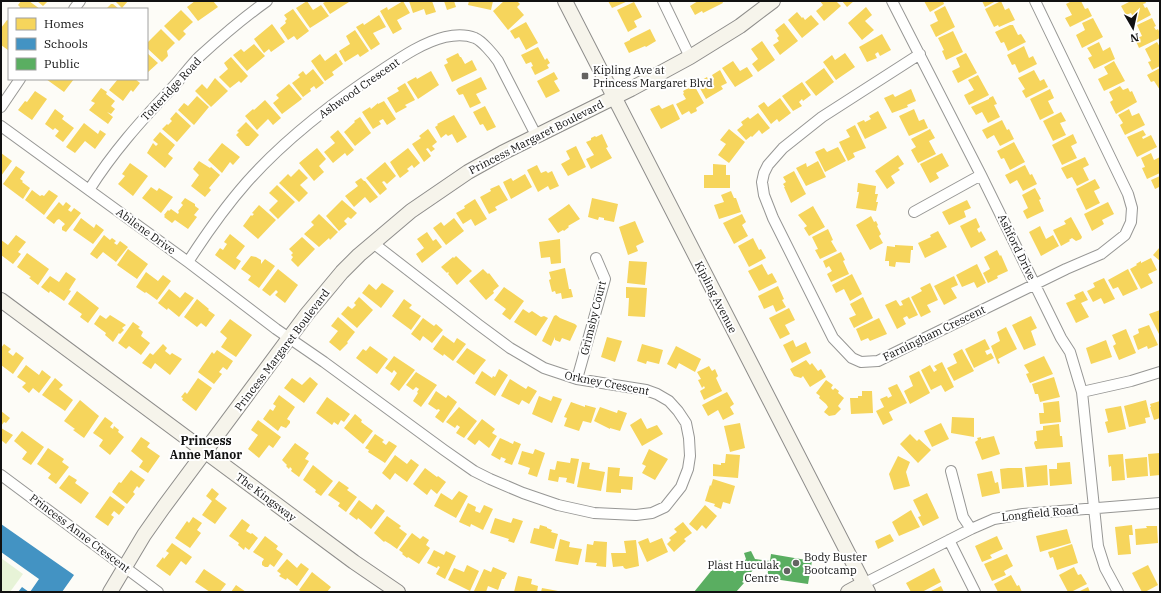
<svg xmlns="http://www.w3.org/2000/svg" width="1161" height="593" viewBox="0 0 1161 593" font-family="'IBM Plex Serif',serif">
	<rect width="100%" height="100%" fill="#fdfcf7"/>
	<path fill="#e7f3d7" d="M1,558L23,574L10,592H1Z"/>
	<path fill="#f6d55c" d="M21,1H29L40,9H19L20,7L18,5Z
		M37,1H48L43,6Z
		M115,1H128L122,8Z
		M195,1H213L218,7L198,21L187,7Z
		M307,1L313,10L321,5L329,16L310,28L296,8Z
		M327,1H349V2L330,14L323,3Z
		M403,1L410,13L397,20L402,29L393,34L380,11L387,7L388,10Z
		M409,1H432L436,12L426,15L424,9L413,13Z
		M444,1H454L456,7L447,10Z
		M469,1H493L491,10L468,5Z
		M504,1H517L520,4L517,7L524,15L508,30L493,11Z
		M608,1H628L612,8Z
		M698,1H722L723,3L703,13L702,11L695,15L690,6Z
		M820,1H836L841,6L824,21L816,11L823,5Z
		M842,1H854L847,7Z
		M924,1H943L944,4L930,12Z
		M982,1H996L985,7Z
		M1001,1L1005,10L1009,8L1015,20L999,27L998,25L994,27L985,9Z
		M1072,1H1081L1085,9L1088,8L1092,16L1070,27L1065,18L1072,15L1066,4Z
		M1131,1H1145L1146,3L1143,4L1145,8L1147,7L1151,15L1136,23L1131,13L1126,15L1121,6Z
		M634,2L642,17L634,21L637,27L628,32L617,10Z
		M111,4H113L119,9H106Z
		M945,6L955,27L936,37L930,25L938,21L934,12Z
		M866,7L872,15L865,21L874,30L862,40L848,23Z
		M293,9L309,31L297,40L294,36L288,40L280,28L286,23L285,21L287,19L284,15Z
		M181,10L193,22L183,31L186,34L179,41L164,26Z
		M797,12L802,18L803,17L805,20L811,15L819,24L802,38L788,20Z
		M379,15L386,27L373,33L380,44L371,50L356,27L363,23L364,25Z
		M1093,18L1103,37L1082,48L1076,35L1085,30L1082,23Z
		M1152,18L1156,26L1154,27L1156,30L1158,29L1160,33V38L1139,48L1135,39L1142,36L1137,25Z
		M7,20L9,21L8,50L1,45V28Z
		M526,22L538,43L526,50L519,37L515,39L510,31Z
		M784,23L798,41L780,55L773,45L779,41L777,38L779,36L775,30Z
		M272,24L285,42L271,52L269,49L264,53L254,39Z
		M1010,25H1013L1018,35L1021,34L1026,42L1008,51L1004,42L1001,43L995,32Z
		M161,29L175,43L167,51L168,56L162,62L147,48V43Z
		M650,29L656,41L646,47L645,46L629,53L624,43L630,40V39Z
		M355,30L369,51L360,57L358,54L345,62L339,51L350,44L346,36Z
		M953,31L963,52L946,60L942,51L944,50L938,38Z
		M882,34L891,50L880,56L878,52L875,54L877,58L867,62L859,47Z
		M762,41L775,60L758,72L752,64L758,59L751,49Z
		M1099,42L1103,51L1110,47L1115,59L1094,69L1088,58L1092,56L1087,48Z
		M1157,42L1160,47V66L1152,70L1148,62L1151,61L1145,49Z
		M254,44L265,56L247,71L233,55L241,49L244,52Z
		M1024,46L1029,58L1033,56L1037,64L1019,73L1015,64L1012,65L1007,55Z
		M538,47L545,60L547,58L550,63L547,65L549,68L535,75L531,67L533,66L531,62L526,64L521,55Z
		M147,53L158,63L147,73Z
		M336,53L343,64L332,72L334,75L325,81L311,61L320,54L325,61Z
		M458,53L460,57H461L465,64L472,60L477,70L452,82L444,65L448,63L446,59Z
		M845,53L855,67L836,80L823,62L832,55L835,60Z
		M966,53L977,73L958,83L952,71L960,67L956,58Z
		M231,57L248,76L241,83L239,81L230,88L219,77L228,69L224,63Z
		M733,61L740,71L747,67L753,76L735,87L722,68Z
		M1114,61L1125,81L1104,91L1098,79L1108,74L1104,67Z
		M824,68L834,82L816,96L805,82Z
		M1160,68V90L1154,81L1151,82L1147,75Z
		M313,69L324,83L316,89L314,86L310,89L311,91L303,97L292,83L300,77L298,75L303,71L306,75Z
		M720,70L727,83L721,86L723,89L706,99L697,83L707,77L709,82L714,79L712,75Z
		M1034,70L1040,81L1044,79L1048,87L1026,98L1022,91L1025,89L1018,78Z
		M431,71L439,85L418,99L407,82L416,77L417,79Z
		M554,72L558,79L554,81L560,91L546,98L537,81Z
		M978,75L989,95L969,105L964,95L974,90L968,80Z
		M481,77L487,89L476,94L481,103L470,108L463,94L459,95L456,90L458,88Z
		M215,78L228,91L211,107L195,91L202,84L207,89Z
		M46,79H74L64,92Z
		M118,79H135L140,83L133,92L131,90L123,101L109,90Z
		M802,82L811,95L803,101L802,99L799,102L802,106L793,111L782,96Z
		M405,83L415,100L405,105L407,107L396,113L387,98L399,91L397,88Z
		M289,84L302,99L282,114L273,103L279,98L276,95Z
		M694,85L704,103L696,108L697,111L691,114L689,111L682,115L676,104L686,99L683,94L684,93L683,91Z
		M1120,86L1123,90L1128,88L1130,92L1132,91L1137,102L1116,114L1110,102L1113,100L1109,92Z
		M101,88L107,92L106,94L115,101L111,106L115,109L111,114L107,112L113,117L108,124L89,110L95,103L91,101Z
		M911,89L916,101L907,105L908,107L892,113L884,98L893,94L895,97Z
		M1050,89L1054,98L1048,101L1054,113L1040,120L1030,99Z
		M35,91L47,99L32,120L18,110L25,101L27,102Z
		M197,96L209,107L194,125L178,110L184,103L188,106Z
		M993,96L997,104L994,105L1000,117L988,123L982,112L976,115L971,107L989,99V98Z
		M780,98L791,113L779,122L777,119L771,124L758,106L764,102L768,107Z
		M265,100L281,118L273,125L268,119L257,130L245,116L253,109L254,110Z
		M384,101L396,119L387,125L383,119L379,121L381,124L373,129L362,112L370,107L371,109L378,103V104Z
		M673,104L680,119L661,129L650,109L659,105L662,109Z
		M485,106L496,127L487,131L483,124L480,125L473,112Z
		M55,109L64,116L62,119L74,128L63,142L55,136L59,131L55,128L53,130L45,124Z
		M914,109L919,121L924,119L928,128L909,136L899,116Z
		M1129,109L1132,116L1139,113L1145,125L1125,135L1120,125L1123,123L1118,115Z
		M878,111L887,128L865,139L857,123L864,120L865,122L871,119L869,116Z
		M176,112L191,126L177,142L162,129L167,124L168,125L172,121L170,119Z
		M1061,112L1066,121L1060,123L1066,135L1053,141L1043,121Z
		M758,113L770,128L762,134L759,130L752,137L751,136L746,140L737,130L743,125L741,122L748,117L750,119Z
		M454,115L467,137L457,143L452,134L448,136L446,134L441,138L435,127L438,125L437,124Z
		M360,117L371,133L355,146L344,132L355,122L354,121Z
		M1002,120L1007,130L1009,129L1014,139L1000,146L994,135L987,139L982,130Z
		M246,122L259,135L249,146H246L236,135L239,132L237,131Z
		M84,123L98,134L100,130L106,134L95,149L85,141L75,153L66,147Z
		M855,125L866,148L853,153L855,157L848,161L839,142L850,137L846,130Z
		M428,129L437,142L432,146L435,149L431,152L428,148L426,149L431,156L424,162L412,144L421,138L419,136Z
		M729,129L745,142L729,163L718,155L726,144L720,140Z
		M930,129L935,138L929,141L936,154L918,163L911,150L916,147L911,139Z
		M338,130L354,150L347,156L345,153L333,163L324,152L335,143L330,137Z
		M1143,130L1146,135L1142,137L1143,139L1151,135L1157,147L1137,157L1127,137Z
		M160,132L175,145L168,154L173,158L165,168L147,153L153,143L156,146L158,144L153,140Z
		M602,134L608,147L606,148L612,158L591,169L586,159L594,155L586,142L591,140V138L595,136L596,137Z
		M1073,134L1077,143L1071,146L1077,158L1062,165L1052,145Z
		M1014,142L1025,162L1010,170L1004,158L1001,159L997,151Z
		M222,143L240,157L233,165L230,162L222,173L208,160Z
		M576,146L586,167L568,176L561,164L570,159L566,151Z
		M838,147L846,161L825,172L815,152L824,148L827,152Z
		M317,148L326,159L319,166L324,172L314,181L299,163Z
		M408,148L420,163L414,168L412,165L407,169L409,171L400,178L390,162Z
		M1,153L12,161L1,176Z
		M942,153L949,166L936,173L939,178L930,183L920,164Z
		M1151,153L1154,160L1160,157V173L1147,179L1142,168L1145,167L1141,158Z
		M898,155L904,164L898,168L900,170L891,176L895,183L887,189L875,171Z
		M1085,157L1089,165L1083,168L1089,180L1077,186L1072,177L1067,179L1061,168Z
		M199,161L210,168L211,167L220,175L209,188L211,190L205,197L191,186L199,175L193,169Z
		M818,161L826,177L806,186L796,168L806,163L807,167Z
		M385,162L396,176L387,184L384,181L382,182L387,189L380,195L366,178Z
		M130,163L148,176L133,196L118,184L125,176L122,174Z
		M713,164L726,165V175H730V188H704V175H713Z
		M537,165L541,173L546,171L548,173L552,171L559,186L550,190L548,186L538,192L527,170Z
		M1025,165L1030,175L1032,174L1037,184L1023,191L1017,180L1010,184L1005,175Z
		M16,166L25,172L20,179L23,181L22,182L30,188L23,199L3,184Z
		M299,169L308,178L300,185L308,193L299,202L279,183L288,174L291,177Z
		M794,171L806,194L791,203L784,187H785L783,184L786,182L783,177Z
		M525,174L532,187L511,199L503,182L511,178L513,181Z
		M1160,176V189L1159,187L1155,189L1151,180Z
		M361,178L364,181H365L378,197L370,203L365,197L354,207L345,196L358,186L355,182Z
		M1095,179L1100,188L1094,191L1100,203L1086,210L1076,189Z
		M858,183L876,186L875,194H878L876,202H878L876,211L856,208L859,192H857Z
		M277,185L295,202L278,219L269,210L278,201L269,193Z
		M499,185L508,200L495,207L497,210L489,214L480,197L491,191L490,189Z
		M151,187L157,191L159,188L173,197L161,213L142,198Z
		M1035,188L1041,199L1039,200L1044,211L1027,219L1023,211L1028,208L1022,195Z
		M32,190L40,196L42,195L44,196L49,190L58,196L44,215L25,200Z
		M731,191L734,198H736L741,212L719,219L714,205L724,202L721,195Z
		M185,198L195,204V206L199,209L194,215L197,217L188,229L175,220L172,223L164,217L165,216L164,215L168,210L169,211L171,209L178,214L179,212L178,211L183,205L181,203Z
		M592,198L618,204L614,222L604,220V218L599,217L598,220L588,217Z
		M475,199L487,219L475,226L471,219L463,224L456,213L465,208L464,206Z
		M342,200L357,213L351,219L348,217L344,221L347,224L339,231L326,216Z
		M967,200L971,208L964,211L966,217L949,225L942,212Z
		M59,202L63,206L66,202L71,206L68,210L71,212L74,208L81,213L66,232L62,230V227L65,224L59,219L57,220L54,224L46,218Z
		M1108,202L1114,214L1102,220L1104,224L1092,231L1084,214Z
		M569,204L580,219L568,226L569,227L564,231L563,230L558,233L548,219Z
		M259,205L276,220L258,239L243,226L251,215L252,216L254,214L252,213Z
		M813,206L825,227L809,236L804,228L807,226L798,215Z
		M319,214L338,232L330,240L329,238L319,247L304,234L314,225L311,222Z
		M742,214L746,222L742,225L748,236L734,244L723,223Z
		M871,216L874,222L876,221L878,225L877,226L881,234L879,236L883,243L870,250L856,225Z
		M1071,217L1082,237L1081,239L1076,241L1072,238L1069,240L1070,241L1061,246L1053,230L1066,224L1064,221Z
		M81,218L94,228L96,224L104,230L93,244L73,230Z
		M454,218L464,231L446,245L433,228L441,222L444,226Z
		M976,218L980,227L977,229L979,233L981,231L986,240L971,248L960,226Z
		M635,221L644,242L636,246L638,251L628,255L619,227Z
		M1040,226L1046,239L1053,235L1059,246L1041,256L1029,232Z
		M828,229L833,240L831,241L837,251L820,259L815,250L818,249L812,237Z
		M938,231L947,247L925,258L918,243L931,237L930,235Z
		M427,232L433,241L436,239L442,247L422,263L416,254L424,248L417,239Z
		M230,234L245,246L236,258L241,261L235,270L215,255L220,248L223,250L227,244L224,242Z
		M16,235L26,242L18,252L21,254L13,264L1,255V240L8,245Z
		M104,235L110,240L112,238L116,241L114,243L117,245L120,241L128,247L116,262L103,252L97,259L90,254Z
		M302,237L315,249L298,267L291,260L293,257L291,255L293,253L289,249Z
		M753,238L759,250L761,249L766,258L749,267L738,246Z
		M560,239L561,263L551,264L550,257L541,258L539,242Z
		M895,245L913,246V250H911L910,263L896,262L895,267L889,266V261H885L887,246L895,247Z
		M1160,247V261L1153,255Z
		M128,249L148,264L137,279L117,265Z
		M997,250L1000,256L1001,255L1008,271L997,276L998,278L988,283L983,273L990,269L984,257Z
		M841,252L845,260L843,261L849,274L831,282L827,274L832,271L829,266L826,268L823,261Z
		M27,253L49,269L38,285L29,278L31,277L17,267Z
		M251,256L256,257L261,260V264L265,259L275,266L259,288L248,280L251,276L241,269Z
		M456,256L472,271L457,285L448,274L449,273L448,272L447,273L441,267L453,257L454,258Z
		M1151,258L1157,270L1148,274L1153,283L1141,289L1130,269L1137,265L1136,264L1141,261V263Z
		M629,261L647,262L645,285L627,283Z
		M762,264L768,275L772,273L777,282L759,291L748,271Z
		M977,264L986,283L977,288L974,282L962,287L956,275Z
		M565,268L569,289H571L573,297L562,299L561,293L556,294L555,291L552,292L549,280L551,279L549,272Z
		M278,269L298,285L285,303L275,295L278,292L276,290L270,296L262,290Z
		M483,269L488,274L489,273L499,286L493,291L494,293L486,300L469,281Z
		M1128,269L1138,289L1123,296L1118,287L1113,289L1108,280Z
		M66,272L76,279L69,290L71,291L64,301L50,291L49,293L41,287L50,276L59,282Z
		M146,272L158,281L163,275L171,281L157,300L146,292L145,293L136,287Z
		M852,274L862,294L850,301L844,289L836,293L832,285Z
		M954,276L958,285L951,288L957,298L944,305L934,286Z
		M1104,278L1115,299L1104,304L1101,298L1093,302L1087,291L1095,287L1093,283Z
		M382,283L394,291L381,308L362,293L369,284L376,290Z
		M930,283L938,300L927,305L931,312L921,317L911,297L922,291L920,288Z
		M778,286L784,299L782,300L786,307L776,312L773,305L764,309L758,296Z
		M504,287L524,301L510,320L502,314L506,309L494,300Z
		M626,287L647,288L645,317L628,316L629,298H626Z
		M169,289L180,298L185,292L194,298L179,317L168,308L167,310L158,303Z
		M77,291L99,308L88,323L80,317L82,314L68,304Z
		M1083,291L1088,300L1081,303L1089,317L1076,323L1066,303L1076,299L1074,295Z
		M359,297L373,310L357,328L341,314L348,306L352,309L356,305L354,303Z
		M863,297L873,318L854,328L849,318L856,315L850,304Z
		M909,297L918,315L909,319L907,316L903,318L906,324L897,329L885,305L896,300L900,306L903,305L901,301Z
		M197,299L209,309L208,310L215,315L206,327L201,323L197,327L184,317Z
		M404,299L412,305L409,308L421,316L411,330L392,316Z
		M789,308L795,320L785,325L790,334L780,339L769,318Z
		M523,309L529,313L532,311L541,317L544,316L548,318L536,336L514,322Z
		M1160,310V333L1159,334L1149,314Z
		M100,315L106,319L110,315L126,325L122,328L124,330L120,334L119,333L113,342L105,335L106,333L94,324Z
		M556,315L560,318L575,324L577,326L570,341L562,338L560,342L555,340V337L551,346L542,341L554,316Z
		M1031,316L1037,328L1031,331L1036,345L1024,350L1012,325Z
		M338,317L355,332L347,342L348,343L340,351L329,342L338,331L331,326Z
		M423,318L434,326L436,324L443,330L432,343L423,336L420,341L411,334Z
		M879,318L887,334L870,341L868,338L861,341L856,329Z
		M230,319L252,335L236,357L221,347L227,338L220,332Z
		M133,322L140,327L138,328L143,332L141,336L150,343L141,355L129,346L126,349L118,343Z
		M1149,325L1158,345L1148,349L1147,346L1138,350L1133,336L1139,333L1138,329Z
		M1006,327L1017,349L998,359L1000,363L998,364L991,346L1000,341L997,332Z
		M1126,329L1136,353L1119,360L1113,346L1116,344L1112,335Z
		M443,335L454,343L457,338L466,344L453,361L444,354L443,356L433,349Z
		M607,337L622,341L615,362L601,357Z
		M985,339L990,349L985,351L987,355L991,353L994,358L974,368L965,349Z
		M793,340L796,347L806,342L811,353L792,363L783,345Z
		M1106,340L1112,357L1091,364L1086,348Z
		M4,344L11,349L8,352L13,356L16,352L24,358L13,374L1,365V348Z
		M163,344L167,348L165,351L170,355L172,353L182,359L170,375L155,363L151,369L142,363L150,353L153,355Z
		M642,344L663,350L659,364L647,361L646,364L637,361Z
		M370,346L388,359L377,374L356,358L363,349L366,351Z
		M676,346L701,359L695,372L679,363L676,369L667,364Z
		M467,348L486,360L474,375L456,362Z
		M962,349L974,371L954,381L947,368L957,363L953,354Z
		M217,350L233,361L227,370L223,367L219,372L222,374L214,384L198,372L212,352L214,354Z
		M394,356L415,370L399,391L390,384L397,373L394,370L392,373L385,368Z
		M1044,356L1053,374L1030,383L1026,374L1029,373L1024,365Z
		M806,360L810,365L812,363L818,371L821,369L826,377L810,387L803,376L801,378L794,376L790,369Z
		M942,362L954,387L945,392L941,385L931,390L921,370L930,365L934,372L937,370L934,366Z
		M26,365L39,375L42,370L51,377L39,393L33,388L29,393L22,387L26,383L17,377Z
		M709,366L712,371L715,369L718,376L716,378L722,391L704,400L700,391L705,388L704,386L702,388L698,380L701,379L697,372Z
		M499,369L508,375L495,396L475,383L482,371L492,378L493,376L495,377Z
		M919,371L930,393L910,404L904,391L913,386L909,376Z
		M416,372L437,385L421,407L413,401L418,393L417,392L419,389L416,387L413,390L406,385Z
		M310,377L318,384L304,403L284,388L292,378L302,385Z
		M1054,377L1060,397L1040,402L1038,394H1035L1032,384Z
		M55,378L63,385L59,389L73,400L65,411L42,395Z
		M198,378L212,388L196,411L182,400L183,398L181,397L185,392L187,394Z
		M510,379L526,389L528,386L537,391L529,404L522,400L519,405L501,396Z
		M826,380L833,385L831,388L833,390L835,388L839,391L838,393L844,398L838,406L841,409L835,415L829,416L824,412L828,407L826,404L819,398L820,396L816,393Z
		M897,384L907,403L889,412L893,420L883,425L876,411L884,407L880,399L887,396L888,398L892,396L888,388Z
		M436,391L446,398L448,395L457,402L443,423L435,417L440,410L438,409L437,410L428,404Z
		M862,391H872L873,413L851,414L850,398H858V396H862Z
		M727,392L734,404L730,407L734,414L723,420L718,410L708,416L702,405Z
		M279,395L295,407L287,419L290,421V423L286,428L281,426L278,431L263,419L270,409L273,411L276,406L273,404Z
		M539,396L551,401L553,396L562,399L552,423L532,414Z
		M327,397L350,414L344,422L341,420L338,425L334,422L332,425L316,413Z
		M80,400L99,416L84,438L73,430L75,429L64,421Z
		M1146,400L1150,417L1145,418L1146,423L1129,427L1124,406Z
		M1059,401L1061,422L1040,424L1039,413H1044L1043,403Z
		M1160,401V418L1154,420L1150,407H1151L1150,404Z
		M571,402L585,407V405L596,408L591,423L583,421L579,431L564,426L567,418L564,417Z
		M1121,406L1126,429L1108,433L1105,422L1108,421L1105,409Z
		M459,407L477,421L464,438L456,433L460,427L457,425L455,428L446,422Z
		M600,407L617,413L618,410L627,413L620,431L610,428V429L594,421Z
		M1,411L10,418L6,423L4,422L1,426Z
		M355,414L362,420L361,422L373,431L363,444L344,428Z
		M105,417L113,423L110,427L113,429L114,426L119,430L118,432L124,437L110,455L99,446L103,440L93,433Z
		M952,417L974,418V437L951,433Z
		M641,418L647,429L657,425L663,434L642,446L630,425Z
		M482,419L495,429L492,433L497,436L489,448L479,440L475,445L467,439Z
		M258,420L281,437L273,448L269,445L259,458L248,449L258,435L251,430Z
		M740,423L745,448L730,452L724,426Z
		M941,423L949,439L932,447L924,431Z
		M1059,424L1060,436H1062L1063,447L1036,449L1034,443L1035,441H1037L1036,431L1043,430V426Z
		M1,428L13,435L6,444L1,440Z
		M22,431L44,447L31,465L22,459L27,452L14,441Z
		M375,434L384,440L382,442L386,445L389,441L397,446L385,463L368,452L369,450L365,448Z
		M910,434L917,441L919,439L931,450L918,463L900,444Z
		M994,436L1000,454L982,460L975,442L978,440L977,438L981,437V439Z
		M141,437L150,443L147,447L160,456L148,473L139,467L143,461L131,451Z
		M500,438L513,444L514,441L521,444L512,465L504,462L506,459L501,457L500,460L491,455Z
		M295,443L309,453L305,459L309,461L299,477L291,471L292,469L290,467L289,469L286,466L287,465L282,460Z
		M48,448L64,459L62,462L69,467L56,484L48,478L51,474L37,464Z
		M535,449L545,453L537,477L528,474L530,468L518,464L522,451L533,454Z
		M649,449L668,459L655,480L642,473L646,466L642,464Z
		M1160,453V475L1150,476L1148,454Z
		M726,454L740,455L738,478L713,476V464L721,465V463H725Z
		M1123,454L1125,480L1112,481L1111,466L1109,467L1108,455Z
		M395,455L407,464L411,459L419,465L407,482L395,473L390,480L382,473Z
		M898,456L910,462L906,472L910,486L894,490L889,474Z
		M1147,457L1148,476L1127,478L1125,459Z
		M571,458L579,459L574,484L566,482L567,478L559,477L558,482L548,480L550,469L555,470L557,461L570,463Z
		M582,462L590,463L589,469L605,472L601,491L577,487Z
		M1070,462L1072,484L1050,486L1049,469H1057V463Z
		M313,465L333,481L321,496L315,492L316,490L303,480Z
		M1047,465L1048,485L1027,487L1025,467Z
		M608,467L620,468L619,476L633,477L632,490L621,489V493L606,492Z
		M425,468L437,477L438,476L446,482L437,494L431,489L427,495L413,484Z
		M1008,468H1022L1024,487L1002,489L1000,469Z
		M131,470L145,480L139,488L137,486L133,492L135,494L127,504L112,492L119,482L121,483Z
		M992,471L995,483L998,482L1000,493L982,497L977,474Z
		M69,475L77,480L75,483L89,493L81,504L59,488Z
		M713,479L735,486L730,504L723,502L721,509L714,506L715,504L705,501L710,485L711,486Z
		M339,481L349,488L347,490L357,497L346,512L338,506L340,503L328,495Z
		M212,488L219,494L215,499L227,508L215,524L202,515L212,501L206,496Z
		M459,491L468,496L456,518L434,506L441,493L452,500Z
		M927,493L939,518L923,526L918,517L921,516L913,500Z
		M110,496L125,507L119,515L114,511L111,515L114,517L108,526L95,517Z
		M359,500L372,510L376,504L385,511L371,529L358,518L357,520L349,514Z
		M468,503L476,507L475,511L480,513L484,505L493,509L483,530L471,524L470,527L459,522Z
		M705,505L717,516L706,529L702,525L697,531L689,524Z
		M911,510L920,527L899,536L892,522Z
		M387,516L401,526L399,528L407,534L397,549L390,544L385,541L384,542L374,533Z
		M193,517L202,523L197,530L201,533L190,548L175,538L187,521L189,523Z
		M495,518L511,523L513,518L523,521L514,543L508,541L509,539L490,533Z
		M242,519L250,525L246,531L251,534L252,533L258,538L249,550L245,547L244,550L238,545L239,543L229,536Z
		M683,522L692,533L684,539L686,541L674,552L667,544L671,540L669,538L677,532L674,529Z
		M540,525L547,527V528L552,530L551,532L558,534L554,549L530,543L534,528L539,529Z
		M1132,525L1133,535H1129L1131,554L1118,555L1115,527Z
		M1146,526H1157L1158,543L1136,545L1135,529L1147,528Z
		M1067,529L1071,543L1040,552L1036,536Z
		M412,533L420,539L423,536L429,540L426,545L430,548L419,564L408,557L407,558L402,554L403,553L399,550Z
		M890,534L894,541L878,549L875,541Z
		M265,536L278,546L276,549L283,554L274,567L270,564L268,567H265L262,565V562L264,559L253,552Z
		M997,536L1003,549L990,555L992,558L982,562L975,546Z
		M648,538L650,543L662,538L668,552L647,562L638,542Z
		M560,539L570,542L569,547L582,549L578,565L555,561Z
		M636,540L639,566L626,569L624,568L623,566L613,567L611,553H626L624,541Z
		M594,541L607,542L606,567L596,566L597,563L585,562L587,544L593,545Z
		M172,543L192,557L186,565L181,561L170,576L156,566L163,557L164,559L169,553L166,551Z
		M1072,544L1078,563L1057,570L1053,557L1050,558L1048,552Z
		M434,550L444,555L446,551L456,556L445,579L436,574L440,567L438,566L437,568L427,563Z
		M1007,554L1013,566L1004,571L1006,575L992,581L984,564Z
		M287,559L297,568L301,563L309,569L297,586L287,578L286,580L279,576L281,574L277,571Z
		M467,565L479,571L470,591L448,580L454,568L464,572Z
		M1148,565L1158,585L1145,592H1142L1132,573Z
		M493,567L507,573L504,579H502L498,590L488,586L486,592L474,591L484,569L491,572Z
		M1074,567L1078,575L1081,574L1087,584L1071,592H1068L1059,575Z
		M934,568L941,582L922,592H911L906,583Z
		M204,569L226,584L220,592H210L195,582Z
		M312,572L331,587L327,592H302L299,590Z
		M1011,575L1017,586L1019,585L1022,592H998L994,584Z
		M518,576L532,579L531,584L538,586L537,592H514Z
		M236,585L246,592H231Z
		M941,586L944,592H929Z
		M1088,587L1090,592H1078Z
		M542,588L558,591V592H541Z"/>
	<path fill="#4393c3" d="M1,524L74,575L62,592H30L39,579L1,552Z
		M22,587L29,592H18Z"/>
	<path fill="#5aae61" d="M751,551L755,559L770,561L771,554L812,561L808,584L767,578L768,571L754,569L742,582L744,583L736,592H694L720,560L735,573L746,559L744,553Z"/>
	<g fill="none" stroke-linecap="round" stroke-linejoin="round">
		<defs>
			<path id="street" d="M663,1L690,57
				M892,1L981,175L1061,338L1070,352L1082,392L1098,546L1105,568L1118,592
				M74,9L80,1
				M920,54L822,117L783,148L768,165L764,173L762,182L764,195L773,218L833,338L852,358L861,362L878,361L1066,269L1101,254L1125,235L1131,222L1132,208L1128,194L1035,1
				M1,107L20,79
				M1,126L188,262L276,329L324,362L444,450L474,471L490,479L523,493L558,505L594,513L636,515L652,513L665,507L681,487L688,469L690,456L689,438L686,423L678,411L669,401L657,394L646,390L577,379L544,368L510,348L479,325L373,243
				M89,190C113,152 140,122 171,89C181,79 189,67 199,57C221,37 243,18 267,1
				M914,212L981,175
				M188,262C206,234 225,207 247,182C287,137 336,100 385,68C403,56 424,42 445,37C454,35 465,34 475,38C482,41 493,54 498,61L536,135
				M577,379L605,279L596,258
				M1082,392L1131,381L1160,372
				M951,471L963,517L971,529
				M1,475L158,592
				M949,540L975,592
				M863,584L971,529L994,519L1023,514L1160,503"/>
			<path id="secondary" d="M565,1L868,592
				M1,300L354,562L398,592
				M110,592L144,535L163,508L307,314L342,272L359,255L411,211L468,172L502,153L631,89L690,57L740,26L773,1
				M848,592L863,584"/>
		</defs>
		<use href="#street" stroke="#979795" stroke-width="12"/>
		<use href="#secondary" stroke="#8e8d8b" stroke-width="16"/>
		<use href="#street" stroke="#fffffe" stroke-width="10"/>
		<use href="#secondary" stroke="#f6f4eb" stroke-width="14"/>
	</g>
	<g fill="#646362" stroke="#fff" stroke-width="1.5">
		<rect x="581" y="72" width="8" height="8" rx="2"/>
		<circle cx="796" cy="563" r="4"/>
		<circle cx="787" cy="571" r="4"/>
	</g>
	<g text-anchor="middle" stroke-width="4" stroke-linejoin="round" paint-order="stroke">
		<g font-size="11" fill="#111" stroke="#fff" text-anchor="start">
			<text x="593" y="74">Kipling Ave at<tspan x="593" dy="13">Princess Margaret Blvd</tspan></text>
			<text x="804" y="561">Body Buster<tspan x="804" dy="13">Bootcamp</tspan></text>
			<text x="779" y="569" text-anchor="end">Plast Huculak<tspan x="779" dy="13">Centre</tspan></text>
		</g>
		<g font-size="11" fill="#111" stroke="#fff">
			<text transform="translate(359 88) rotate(-35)" y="4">Ashwood Crescent</text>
			<text transform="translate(171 89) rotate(-47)" y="4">Totteridge Road</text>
			<text transform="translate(536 137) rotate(-27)" y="4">Princess Margaret Boulevard</text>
			<text transform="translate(146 231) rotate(36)" y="4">Abilene Drive</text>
			<text transform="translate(1017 247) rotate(64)" y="4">Ashford Drive</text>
			<text transform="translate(716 297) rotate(63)" y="4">Kipling Avenue</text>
			<text transform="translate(593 318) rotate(-76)" y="4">Grimsby Court</text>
			<text transform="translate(934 333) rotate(-26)" y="4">Farningham Crescent</text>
			<text transform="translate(282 350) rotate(-53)" y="4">Princess Margaret Boulevard</text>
			<text transform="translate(607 383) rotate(11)" y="4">Orkney Crescent</text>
			<text transform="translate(266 497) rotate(37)" y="4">The Kingsway</text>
			<text transform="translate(1040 513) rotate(-6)" y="4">Longfield Road</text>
			<text transform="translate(80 533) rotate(37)" y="4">Princess Anne Crescent</text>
		</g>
		<g font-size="12" font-weight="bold" fill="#111" stroke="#fff">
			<text x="206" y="445">Princess<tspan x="206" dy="14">Anne Manor</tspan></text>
		</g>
	</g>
	<rect width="1161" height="593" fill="none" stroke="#111111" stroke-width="4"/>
	<rect x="8" y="8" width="140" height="72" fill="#ffffff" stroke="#a0a0a0"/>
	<rect x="16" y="18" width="20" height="12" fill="#f6d55c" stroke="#a0a0a0"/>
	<text x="44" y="28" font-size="12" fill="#111111">Homes</text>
	<rect x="16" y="38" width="20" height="12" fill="#4393c3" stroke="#a0a0a0"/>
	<text x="44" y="48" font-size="12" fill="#111111">Schools</text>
	<rect x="16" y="58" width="20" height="12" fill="#5aae61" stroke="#a0a0a0"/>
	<text x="44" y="68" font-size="12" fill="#111111">Public</text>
	<g transform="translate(1133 28) rotate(171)" stroke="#ffffff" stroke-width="3" paint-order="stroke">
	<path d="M0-3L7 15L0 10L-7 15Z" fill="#111111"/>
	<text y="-6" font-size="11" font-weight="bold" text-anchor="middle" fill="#111111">N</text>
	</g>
</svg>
